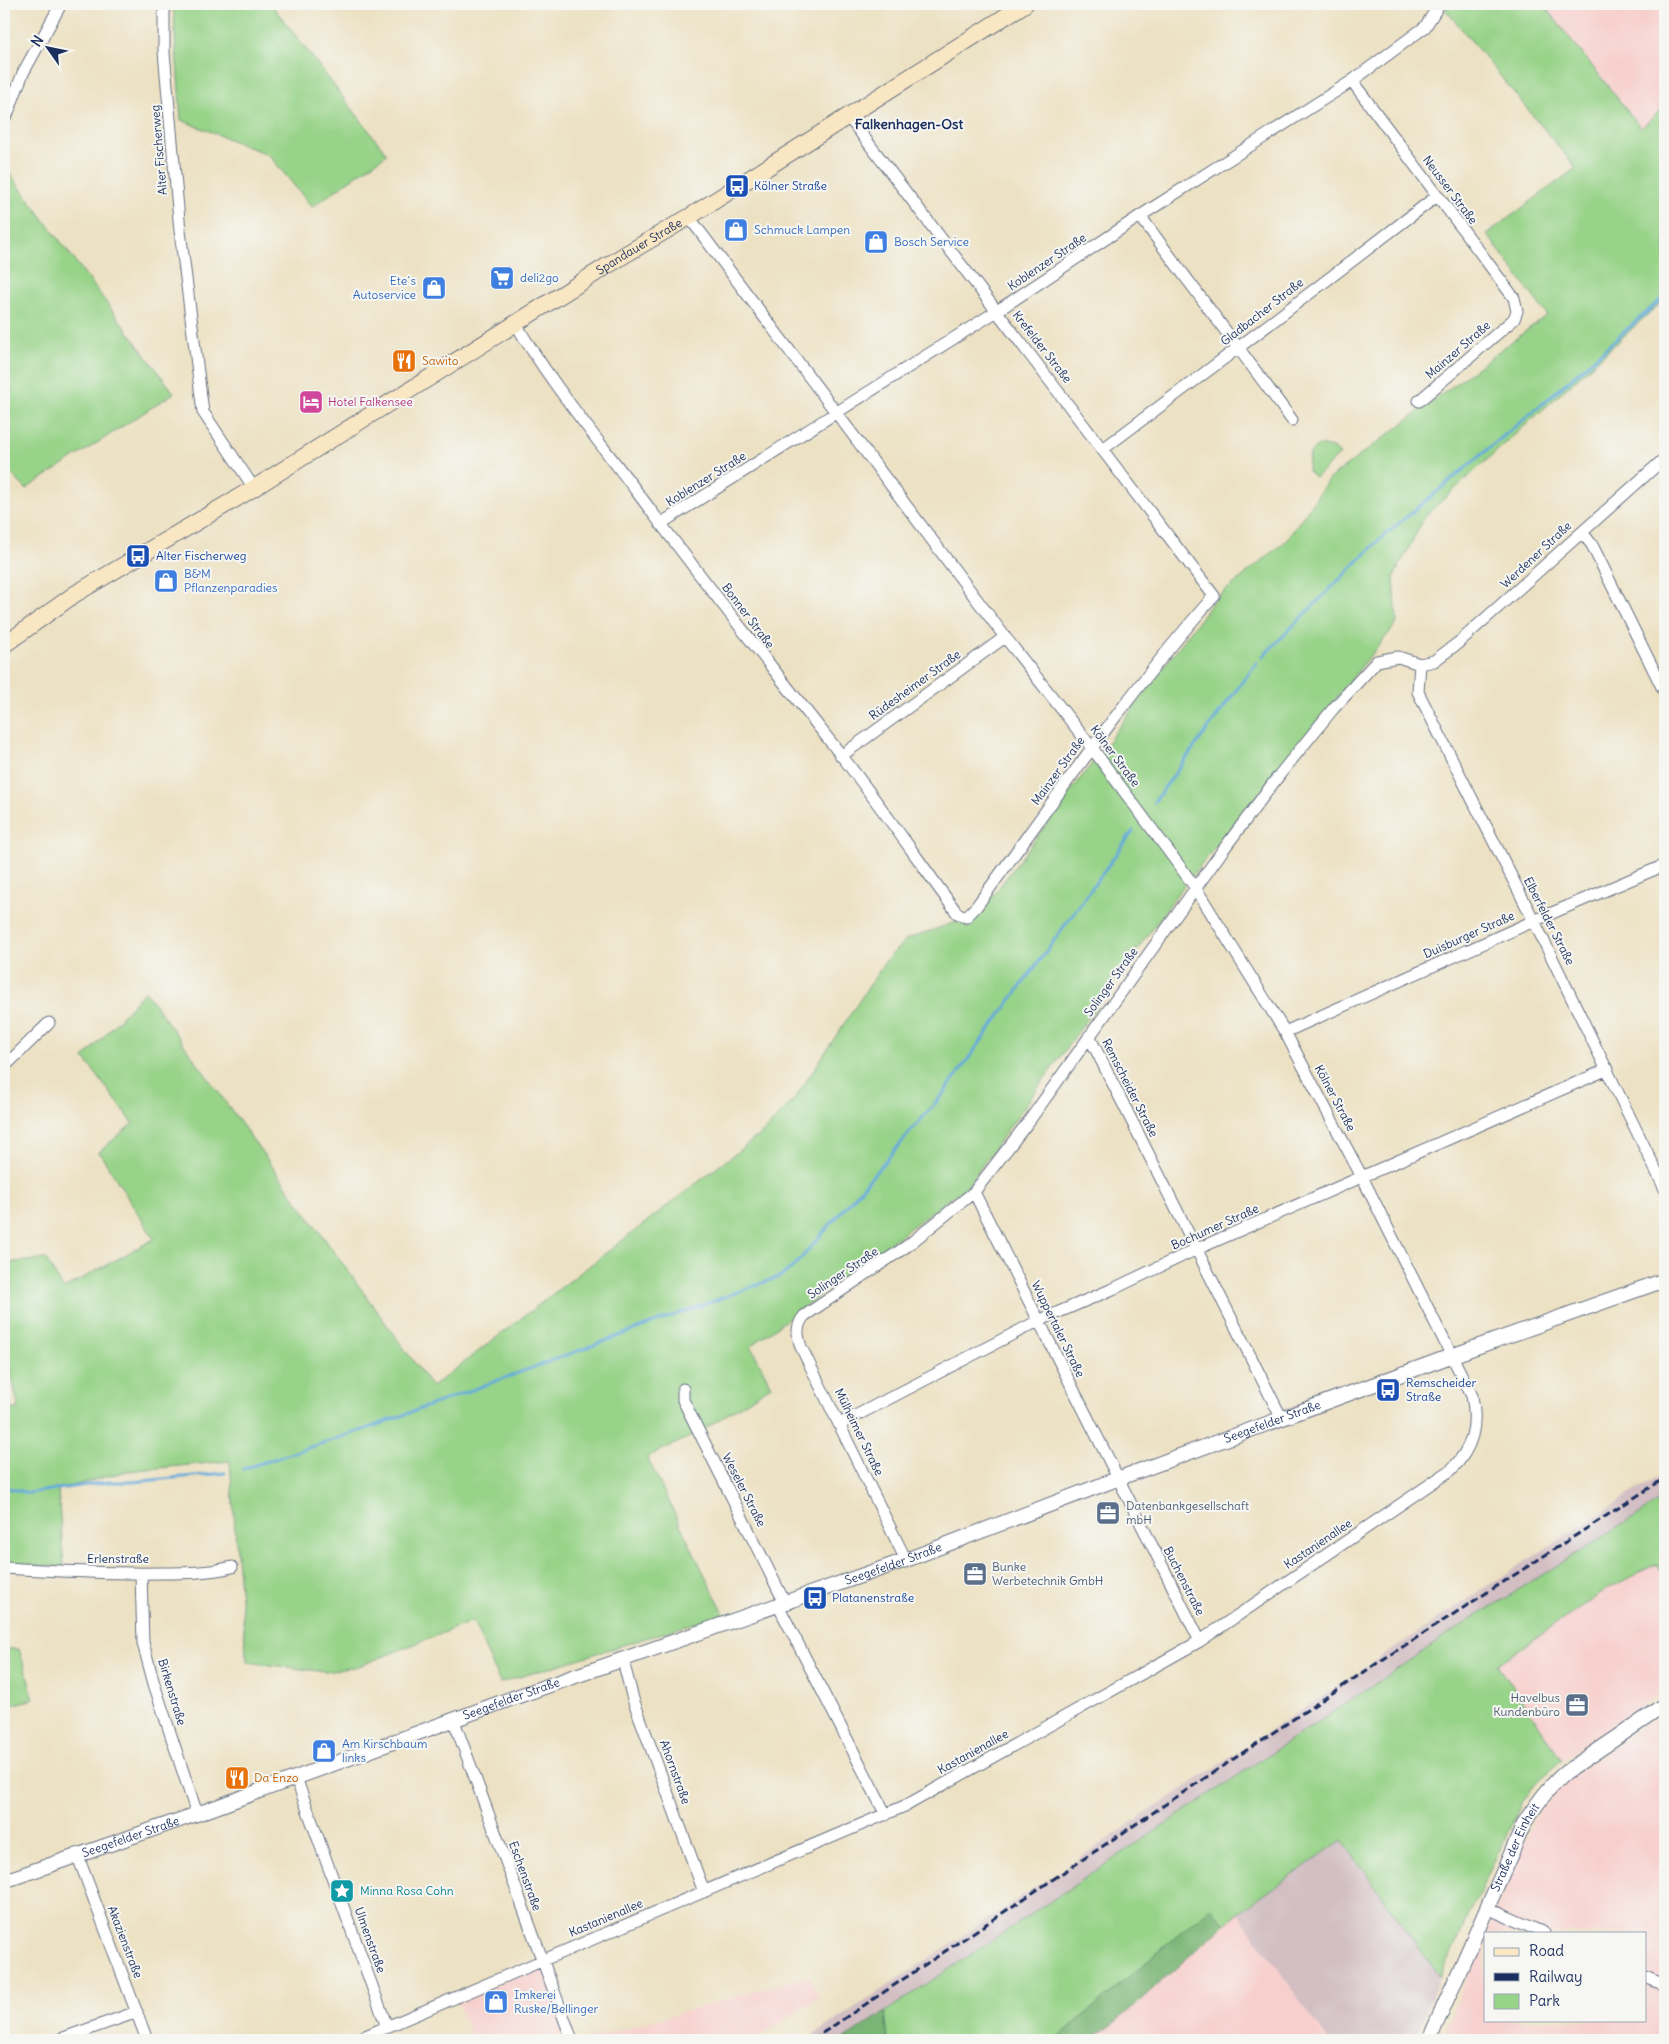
<svg xmlns="http://www.w3.org/2000/svg" width="1669" height="2044" viewBox="0 0 1669 2044" font-family="Delius,sans-serif">
	<rect width="100%" height="100%" fill="#f6f6f2"/>
	<filter id="ink" filterUnits="userSpaceOnUse"><feTurbulence type="fractalNoise" baseFrequency=".02" numOctaves="2"/><feDisplacementMap in="SourceGraphic" scale="10" xChannelSelector="R" yChannelSelector="G"/><feConvolveMatrix kernelMatrix="1 2 1 2 8 2 1 2 1" color-interpolation-filters="sRGB"/></filter>
	<filter id="wash" filterUnits="userSpaceOnUse"><feTurbulence type="fractalNoise" baseFrequency=".0096" numOctaves="4" result="noise"/><feDisplacementMap in="SourceGraphic" scale="20" xChannelSelector="R" yChannelSelector="G"/><feGaussianBlur stdDeviation="1.12" result="paint"/><feColorMatrix in="noise" values="0 0 0 0 0 0 0 0 0 0 0 0 0 0 0 0 0 1.4 0 .05"/><feComposite in="paint" operator="in"/></filter>
	<g filter="url(#wash)">
		<rect width="100%" height="100%" fill="#ece1c2"/>
		<path fill="#f7d0cd" d="M1543,4H1665V106L1642,128Z
			M1656,1563L1665,1577V1691L1562,1760L1498,1664L1611,1587Z
			M1665,1711V2040H1441L1485,1935V2020H1645V1933H1486L1531,1825L1540,1810L1561,1784Z
			M1238,1913L1328,2040H1090L1117,2021Z
			M542,1965L572,2040H472L458,2003Z
			M809,1976L819,1997L755,2040H585Z"/>
		<path fill="#d2bec3" d="M1665,1472V1498L1464,1624L843,2040H806L1489,1585Z
			M1342,1840L1440,1977L1413,2040H1328L1238,1913Z"/>
		<path fill="#97d388" stroke="#598173" d="M173,4H271L387,154L312,207L269,155L181,120Z
			M1441,4H1543L1641,128L1665,106V299L1426,515L1394,576L1397,623L1178,893L968,1185L751,1346L771,1386L698,1433L647,1457L724,1614L500,1683L473,1621L359,1666L326,1672L247,1662L238,1568L230,1461L127,1471L58,1490L64,1567L4,1563V1409H19L4,1343V1263L46,1259L63,1289L154,1239L99,1152L133,1123L84,1058L145,991L432,1387L767,1129L795,1098L887,959L907,939L959,921L969,928L1213,601L1286,541L1329,479L1547,315L1487,234L1576,168Z
			M4,166L174,393L26,489L4,467Z
			M1318,445L1333,448L1340,454L1315,478L1308,471L1309,455Z
			M1665,1498V1577L1656,1564L1611,1587L1498,1664L1562,1760L1537,1781L1523,1800L1440,1977L1342,1840L1238,1913L1225,1924L1211,1908L1061,2035L1051,2040H888L885,2012L1464,1624Z
			M4,1649H19L34,1699L4,1707Z"/>
		<path fill="#79b574" stroke="#4a7269" d="M1211,1907L1225,1924L1117,2021L1090,2040H1051L1061,2035Z
			M885,2012L888,2040H843Z"/>
		<g fill="none" stroke-linecap="round" stroke-linejoin="round">
			<path stroke="#65aadb" stroke-width="3" d="M1262,657L1379,540L1548,399L1665,296
				M1154,802L1257,662
				M243,1469L366,1429L781,1276L793,1267L803,1256L943,1094L1133,831
				M4,1487L28,1493L109,1482H132L225,1473"/>
		</g>
	</g>
	<g filter="url(#ink)">
		<g fill="none" stroke-linecap="round" stroke-linejoin="round">
			<defs>
				<path id="minor" d="M164,4V52L180,231L203,412L254,488
					M1352,81L1514,298L1517,311L1514,319L1419,401
					M7,115L23,73L61,4
					M1140,216L1292,420
					M516,324C551,384 596,437 637,492C703,581 772,668 841,755C881,806 918,860 957,913L966,917L976,907C1053,802 1127,694 1214,596L847,115
					M1103,449L1238,348L1437,196
					M660,524L997,311L1140,216L1352,81L1425,27L1437,8
					M1582,532L1592,545L1665,693
					M1420,664L1418,692L1534,921L1665,1189
					M1420,664L1434,661L1458,643L1665,458
					M841,756L1005,637
					M1285,1032L1538,919L1665,865
					M1089,1036L1282,1419
					M4,1067L49,1023
					M974,1192L1200,1641
					M683,1389V1400L785,1603
					M840,1424L1038,1321L1115,1288L1197,1249L1608,1069
					M906,1560L801,1347C797,1335 796,1326 804,1316L907,1246L974,1192L1029,1121L1223,850L1280,774L1333,709L1377,661L1398,657L1420,664
					M4,1568C56,1571 108,1574 160,1573C185,1573 208,1573 232,1567
					M141,1574L143,1643L154,1684L197,1814
					M778,1605L886,1815
					M623,1661L633,1699L704,1892
					M454,1721L572,2040
					M296,1778L387,2027
					M77,1854L147,2040
					M1487,1908L1544,1933
					M1645,1977L1665,1985
					M58,2040L137,2012
					M356,2040L907,1805L1200,1641L1451,1470C1473,1448 1478,1425 1472,1396L1362,1177L1285,1032L1195,887L1092,748L1005,637L689,217"/>
				<g id="tertiary">
					<path id="s1" d="M4,1881L197,1814L513,1698L906,1560L1117,1479L1451,1356L1665,1280"/>
					<path id="s2" d="M1429,2040L1525,1822C1537,1803 1549,1786 1566,1772L1665,1705"/>
				</g>
				<g id="secondary">
					<path id="s3" d="M4,645L75,594L254,488L626,254L689,217L1025,4"/>
				</g>
			</defs>
			<use href="#minor" stroke="#646d81" stroke-width="13"/>
			<use href="#tertiary" stroke="#646d81" stroke-width="16"/>
			<use href="#secondary" stroke="#646d81" stroke-width="18"/>
			<use href="#minor" stroke="#fff" stroke-width="11"/>
			<use href="#tertiary" stroke="#fff" stroke-width="14"/>
			<use href="#secondary" stroke="#f9e7c3" stroke-width="16"/>
			<path stroke="#1b2f5e" stroke-width="3" stroke-dasharray="8 4" stroke-linecap="butt" d="M812,2040L1379,1662L1665,1478"/>
		</g>
	</g>
	<defs>
		<symbol id="bus-square" viewBox="-11 -11 22 22"><rect x="-9" y="-9" width="18" height="18" rx="4" fill="#1a4fb4" stroke="#f6f6f2"/><path d="M-5-6H5V4H4V6H2V4H-2V6H-4V4H-5ZM-3.5-4V0h7V-4ZM-3.5 1.2v1.5H-2V1.2ZM2 1.2v1.5H3.5V1.2Z" fill="#fff"/></symbol>
		<symbol id="shop-square" viewBox="-11 -11 22 22"><rect x="-9" y="-9" width="18" height="18" rx="4" fill="#3f7fe0" stroke="#f6f6f2"/><path d="M-5-2.5h2.3a2.7 3.5 0 0 1 5.4 0H5L5.5 6h-11ZM-1.5-2.5h3a1.5 2.3 0 0 0-3 0Z" fill="#fff"/></symbol>
		<symbol id="supermarket-square" viewBox="-11 -11 22 22"><rect x="-9" y="-9" width="18" height="18" rx="4" fill="#3f7fe0" stroke="#f6f6f2"/><path d="M-6-5.5h2.5l.6 2H6L4.5 2H-2.5L-4.4-4H-6ZM-1.5 3.2a1.3 1.3 0 1 0 .1 0ZM3 3.2a1.3 1.3 0 1 0 .1 0Z" fill="#fff"/></symbol>
		<symbol id="restaurant-square" viewBox="-11 -11 22 22"><rect x="-9" y="-9" width="18" height="18" rx="4" fill="#e8710a" stroke="#f6f6f2"/><path d="M-5-6h1v4h1v-4h1v4h1v-4h1v5L-1.5 .5V6h-2V.5L-5-1ZM5-6V6H3V1.5H1.5Q1.5-4 5-6Z" fill="#fff"/></symbol>
		<symbol id="hotel-square" viewBox="-11 -11 22 22"><rect x="-9" y="-9" width="18" height="18" rx="4" fill="#d1479c" stroke="#f6f6f2"/><path d="M-6-4.5h1.5V1H6V5H4.5V3h-9V5H-6ZM-4 0a1.8 1.8 0 1 1 3.6 0ZM.5 0V-2.5h3Q6-2.5 6 0Z" fill="#fff"/></symbol>
		<symbol id="office-square" viewBox="-11 -11 22 22"><rect x="-9" y="-9" width="18" height="18" rx="4" fill="#5c6f8a" stroke="#f6f6f2"/><path d="M-6-3h4V-5.5h4V-3h4V5H-6ZM-1-4.5V-3h2v-1.5ZM-6 0V1H6V0Z" fill="#fff"/></symbol>
		<symbol id="sight-square" viewBox="-11 -11 22 22"><rect x="-9" y="-9" width="18" height="18" rx="4" fill="#0f9aa8" stroke="#f6f6f2"/><path d="M0-6L1.8-2.2L6-1.7L2.9 1.2L3.7 5.4L0 3.3L-3.7 5.4L-2.9 1.2L-6-1.7L-1.8-2.2Z" fill="#fff"/></symbol>
	</defs>
	<g fill-rule="evenodd">
		<use href="#bus-square" x="723" y="172" width="28" height="28"/>
		<use href="#shop-square" x="722" y="216" width="28" height="28"/>
		<use href="#shop-square" x="862" y="228" width="28" height="28"/>
		<use href="#supermarket-square" x="488" y="264" width="28" height="28"/>
		<use href="#shop-square" x="420" y="274" width="28" height="28"/>
		<use href="#restaurant-square" x="390" y="347" width="28" height="28"/>
		<use href="#hotel-square" x="297" y="388" width="28" height="28"/>
		<use href="#bus-square" x="124" y="542" width="28" height="28"/>
		<use href="#shop-square" x="152" y="567" width="28" height="28"/>
		<use href="#bus-square" x="1374" y="1376" width="28" height="28"/>
		<use href="#office-square" x="1094" y="1499" width="28" height="28"/>
		<use href="#office-square" x="961" y="1560" width="28" height="28"/>
		<use href="#bus-square" x="801" y="1584" width="28" height="28"/>
		<use href="#office-square" x="1563" y="1691" width="28" height="28"/>
		<use href="#shop-square" x="310" y="1737" width="28" height="28"/>
		<use href="#restaurant-square" x="223" y="1764" width="28" height="28"/>
		<use href="#sight-square" x="328" y="1877" width="28" height="28"/>
		<use href="#shop-square" x="482" y="1988" width="28" height="28"/>
	</g>
	<g text-anchor="middle" stroke-width="4" stroke-linejoin="round" paint-order="stroke">
		<g font-size="12" fill="#1b2f5e" stroke="#f6f6f2">
			<text transform="translate(159 150) rotate(-95)" y="4">Alter Fischerweg</text>
			<text transform="translate(1450 190) rotate(53)" y="4">Neusser Straße</text>
			<text dy="4" stroke="none"><textPath href="#s3" startOffset="750">Spandauer Straße</textPath></text>
			<text transform="translate(1047 262) rotate(-34)" y="4">Koblenzer Straße</text>
			<text transform="translate(1262 312) rotate(-38)" y="4">Gladbacher Straße</text>
			<text transform="translate(1042 347) rotate(52)" y="4">Krefelder Straße</text>
			<text transform="translate(1458 350) rotate(-41)" y="4">Mainzer Straße</text>
			<text transform="translate(706 479) rotate(-32)" y="4">Koblenzer Straße</text>
			<text transform="translate(1536 555) rotate(-43)" y="4">Werdener Straße</text>
			<text transform="translate(748 616) rotate(53)" y="4">Bonner Straße</text>
			<text transform="translate(915 685) rotate(-36)" y="4">Rüdesheimer Straße</text>
			<text transform="translate(1115 756) rotate(53)" y="4">Kölner Straße</text>
			<text transform="translate(1058 771) rotate(-54)" y="4">Mainzer Straße</text>
			<text transform="translate(1549 921) rotate(63)" y="4">Elberfelder Straße</text>
			<text transform="translate(1469 935) rotate(-24)" y="4">Duisburger Straße</text>
			<text transform="translate(1111 982) rotate(-54)" y="4">Solinger Straße</text>
			<text transform="translate(1130 1088) rotate(63)" y="4">Remscheider Straße</text>
			<text transform="translate(1335 1098) rotate(62)" y="4">Kölner Straße</text>
			<text transform="translate(1215 1227) rotate(-24)" y="4">Bochumer Straße</text>
			<text transform="translate(843 1273) rotate(-34)" y="4">Solinger Straße</text>
			<text transform="translate(1058 1329) rotate(64)" y="4">Wuppertaler Straße</text>
			<text dy="4" stroke="none"><textPath href="#s1" startOffset="1349">Seegefelder Straße</textPath></text>
			<text transform="translate(859 1432) rotate(64)" y="4">Mülheimer Straße</text>
			<text transform="translate(744 1490) rotate(63)" y="4">Weseler Straße</text>
			<text transform="translate(1318 1544) rotate(-34)" y="4">Kastanienallee</text>
			<text x="118" y="1563">Erlenstraße</text>
			<text dy="4" stroke="none"><textPath href="#s1" startOffset="944">Seegefelder Straße</textPath></text>
			<text transform="translate(1184 1581) rotate(63)" y="4">Buchenstraße</text>
			<text transform="translate(172 1692) rotate(73)" y="4">Birkenstraße</text>
			<text dy="4" stroke="none"><textPath href="#s1" startOffset="539">Seegefelder Straße</textPath></text>
			<text transform="translate(973 1752) rotate(-29)" y="4">Kastanienallee</text>
			<text transform="translate(675 1772) rotate(70)" y="4">Ahornstraße</text>
			<text dy="4" stroke="none"><textPath href="#s1" startOffset="134">Seegefelder Straße</textPath></text>
			<text dy="4" stroke="none"><textPath href="#s2" startOffset="211">Straße der Einheit</textPath></text>
			<text transform="translate(525 1876) rotate(70)" y="4">Eschenstraße</text>
			<text transform="translate(606 1918) rotate(-23)" y="4">Kastanienallee</text>
			<text transform="translate(370 1940) rotate(70)" y="4">Ulmenstraße</text>
			<text transform="translate(125 1942) rotate(69)" y="4">Akazienstraße</text>
		</g>
		<g font-size="12" fill="#164399" stroke="#f6f6f2" text-anchor="start">
			<text x="754" y="190">Kölner Straße</text>
			<text x="156" y="560">Alter Fischerweg</text>
			<text x="1406" y="1387">Remscheider<tspan x="1406" dy="14">Straße</tspan></text>
			<text x="832" y="1602">Platanenstraße</text>
		</g>
		<g font-size="12" fill="#366cbe" stroke="#f6f6f2" text-anchor="start">
			<text x="754" y="234">Schmuck Lampen</text>
			<text x="894" y="246">Bosch Service</text>
			<text x="520" y="282">deli2go</text>
			<text x="416" y="285" text-anchor="end">Ete´s<tspan x="416" dy="14">Autoservice</tspan></text>
			<text x="184" y="578">B&amp;M<tspan x="184" dy="14">Pflanzenparadies</tspan></text>
			<text x="342" y="1748">Am Kirschbaum<tspan x="342" dy="14">links</tspan></text>
			<text x="514" y="1999">Imkerei<tspan x="514" dy="14">Ruske/Bellinger</tspan></text>
		</g>
		<g font-size="12" fill="#c56008" stroke="#f6f6f2" text-anchor="start">
			<text x="422" y="365">Sawito</text>
			<text x="254" y="1782">Da Enzo</text>
		</g>
		<g font-size="12" fill="#b23c85" stroke="#f6f6f2" text-anchor="start">
			<text x="328" y="406">Hotel Falkensee</text>
		</g>
		<g font-size="12" fill="#4e5e75" stroke="#f6f6f2" text-anchor="start">
			<text x="1126" y="1510">Datenbankgesellschaft<tspan x="1126" dy="14">mbH</tspan></text>
			<text x="992" y="1571">Bunke<tspan x="992" dy="14">Werbetechnik GmbH</tspan></text>
			<text x="1560" y="1702" text-anchor="end">Havelbus<tspan x="1560" dy="14">Kundenbüro</tspan></text>
		</g>
		<g font-size="12" fill="#0d838f" stroke="#f6f6f2" text-anchor="start">
			<text x="360" y="1895">Minna Rosa Cohn</text>
		</g>
		<g font-size="14" font-weight="bold" fill="#1b2f5e" stroke="#f6f6f2">
			<text x="909" y="129">Falkenhagen-Ost</text>
		</g>
	</g>
	<rect width="1669" height="2044" fill="none" stroke="#f6f6f2" stroke-width="20"/>
	<rect x="1484" y="1932" width="162" height="90" fill="#f6f6f2" stroke="#9ea6b7"/>
	<rect x="1494" y="1948" width="25" height="8" fill="#f9e7c3" stroke="#9ea6b7"/>
	<text x="1529" y="1956" font-size="15" fill="#1b2f5e">Road</text>
	<rect x="1494" y="1973" width="25" height="8" fill="#1b2f5e" stroke="#9ea6b7"/>
	<text x="1529" y="1982" font-size="15" fill="#1b2f5e">Railway</text>
	<rect x="1494" y="1994" width="25" height="15" fill="#97d388" stroke="#9ea6b7"/>
	<text x="1529" y="2006" font-size="15" fill="#1b2f5e">Park</text>
	<g transform="translate(48 48) rotate(303)" stroke="#f6f6f2" stroke-width="4" paint-order="stroke">
	<path d="M0-4L9 19L0 12L-9 19Z" fill="#1b2f5e"/>
	<text y="-8" font-size="14" font-weight="bold" text-anchor="middle" fill="#1b2f5e">N</text>
	</g>
</svg>
